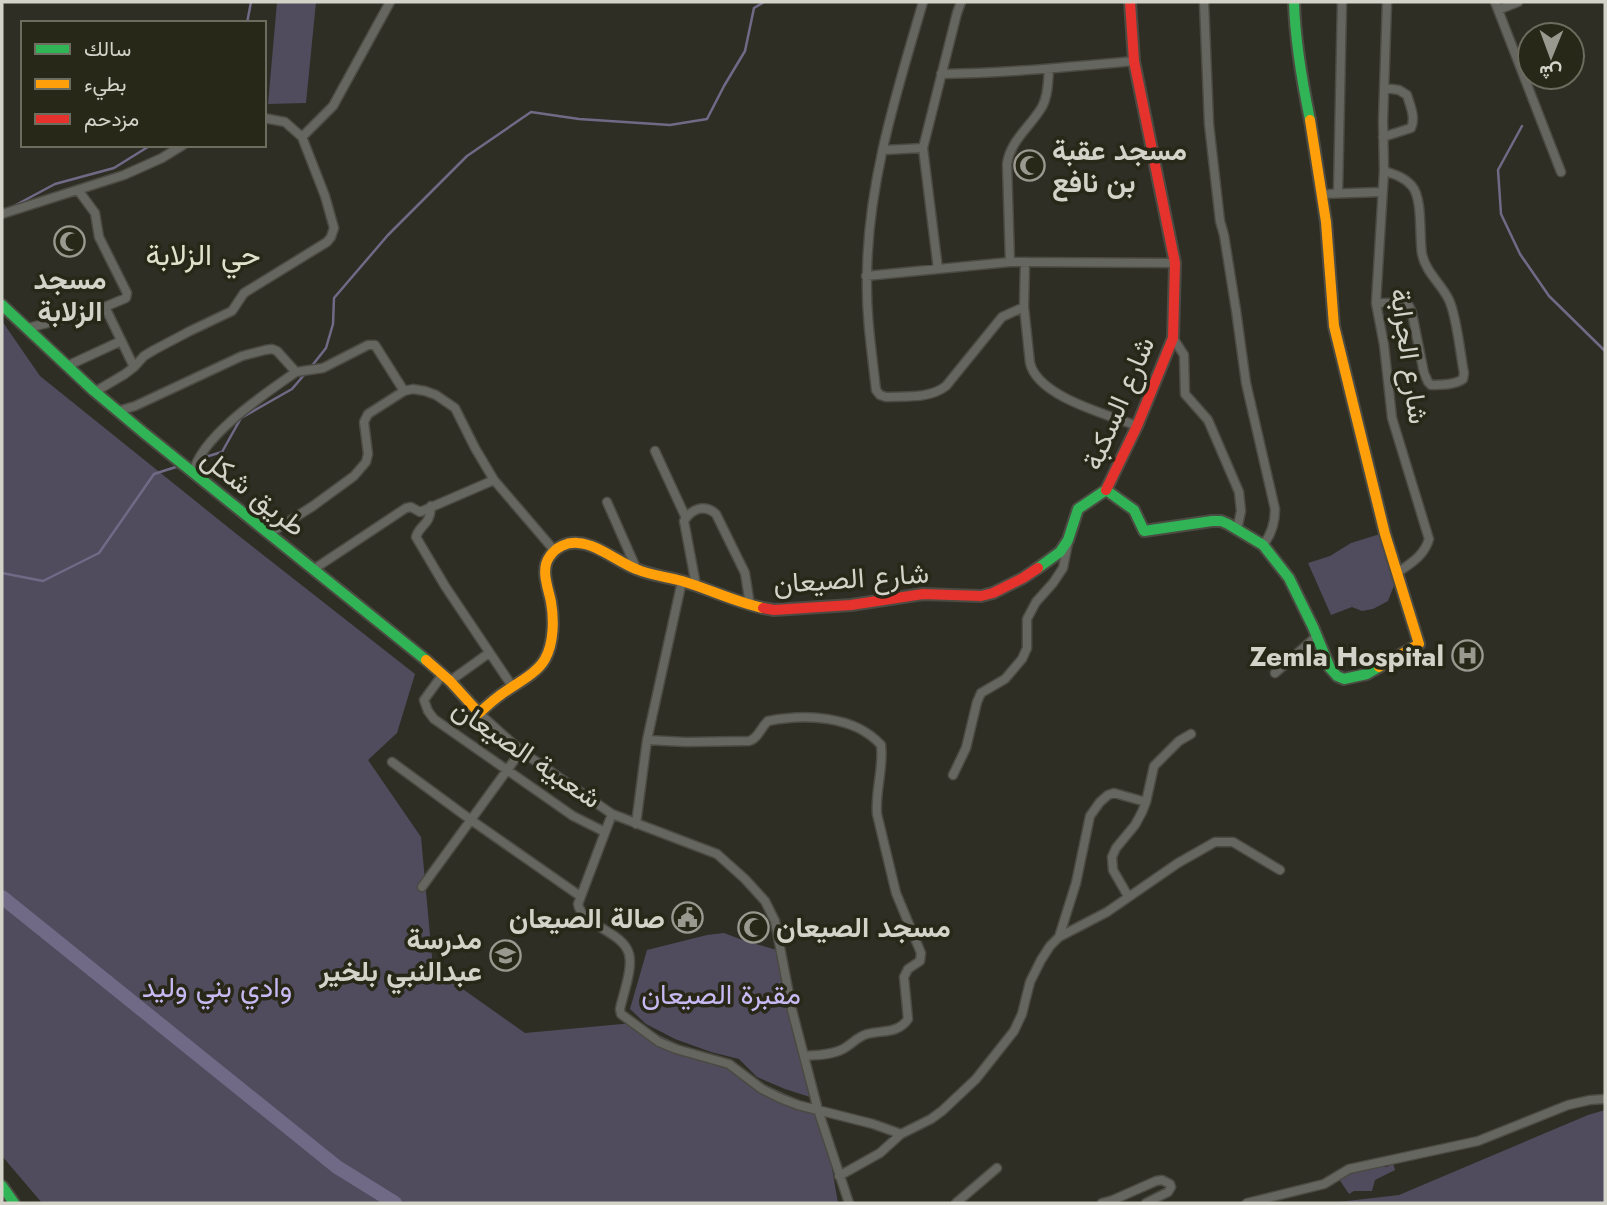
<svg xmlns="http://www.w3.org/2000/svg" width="1607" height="1205" viewBox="0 0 1607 1205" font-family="Jost,Vazirmatn,sans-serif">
	<rect width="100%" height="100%" fill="#2e2e25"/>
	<path fill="#504b5d" d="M277,2H316L306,103L268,104Z
		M2,321L40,376L234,532L415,674L397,733L368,760L421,837L433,968L525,1033L633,1023L822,1111L838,1203H42L2,1156Z
		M1380,534L1395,583L1388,601L1373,609L1362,611L1352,607L1331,615L1308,563L1330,556L1351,543Z
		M724,933L745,941L777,950L810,1097L785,1089L757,1077L739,1059L711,1052L675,1039L646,1024L630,1009L647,950L707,935Z
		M1605,1110V1203H1329L1399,1195L1588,1115Z
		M1389,1163H1393L1395,1170L1375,1180L1372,1191H1354L1349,1194L1339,1179C1358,1171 1367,1166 1388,1167Z"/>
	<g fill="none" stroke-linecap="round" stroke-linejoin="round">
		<path stroke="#716a87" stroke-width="2.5" d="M247,23L251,2
			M1522,126L1498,170L1501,214L1520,254L1549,296L1605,351
			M12,207L55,184L114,168L151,145
			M311,367L326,348L333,324L334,298L388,235L467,156L531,112L579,119L670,125L707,119L724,86L745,51L754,8L764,2
			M202,458L222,452L241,418L292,389L304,375
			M2,573L43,581L99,553L154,474L179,466"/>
		<path stroke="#716a87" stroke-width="14" d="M2,897L337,1167L395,1203"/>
		<defs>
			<path id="street" d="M923,2C897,91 867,184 867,278C866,316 872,353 876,390L880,395L886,397C906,396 929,399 946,386L1002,317L1024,307
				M1204,2L1209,124L1220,221L1224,235L1236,310L1246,383L1275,509C1275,523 1272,534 1263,545
				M1387,2L1383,121L1384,171L1376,303L1384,345L1392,418L1429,539C1424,556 1411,563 1397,573
				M1495,2L1561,172
				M1498,10L1518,2
				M941,74C1006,73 1070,67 1134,61
				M302,137L333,106L390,2
				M1383,137L1411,128C1416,118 1410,105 1407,95L1399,90L1385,88
				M884,150L923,148
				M1338,192L1342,2
				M1321,194L1382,192
				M2,214L124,175L162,158L183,145
				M1010,262L1007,164C1010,141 1030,127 1042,107C1048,96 1048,82 1049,69
				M1025,262L1024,307L1030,363C1038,397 1107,414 1137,426
				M938,269L923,148L957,13L961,2
				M866,276L1010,262L1175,263
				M1376,303H1400L1409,306L1412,313L1424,373L1428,382L1431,385C1441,385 1455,385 1463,379L1464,373C1460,353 1457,317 1449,300C1441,283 1426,273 1422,254C1419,236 1423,199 1412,186C1404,177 1394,174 1384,171
				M105,307L134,367
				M28,328L95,311L126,298L127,293L99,237L95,213L78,190
				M1173,338L1184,355L1185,394L1208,420L1239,492L1241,511L1237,530
				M67,366L121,341
				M94,391L98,390L125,374L134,367L144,356L154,350L190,331L232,311L244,293L327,242L331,237L334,228L325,196L302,137L285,122L264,118
				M118,411L135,406L242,356L265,350L272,349L277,351L296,372L323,368L368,345H375L404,391
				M655,451L686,518
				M193,473C201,436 266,393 296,372
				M607,502L637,570
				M431,506C430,527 420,523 416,537L445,586L512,686
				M270,533L313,506L354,476L366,462L368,454L364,422L368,414L404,391L413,389L425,391L436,395L455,408L475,448L494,480L554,550
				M314,569L406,508L411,507L420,512L494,480
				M696,585L684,521C692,508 705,504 716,514L745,573L750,605
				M1275,673L1317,636
				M443,674L424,700L428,711L434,719L573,816L605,832
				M450,681L489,653
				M479,713L521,751L612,814L717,854L745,879L765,901L775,921L792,1010L818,1110L849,1203
				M647,740L682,581
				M392,762L471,820L580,896
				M953,775L966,748L977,702L981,693L1005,679L1022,659L1027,648V619L1036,602L1053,583L1063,568L1068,543
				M612,814L578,904C582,926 623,931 629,954C633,969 623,994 620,1009L621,1014L659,1042L676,1049L729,1064L762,1089L780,1098L798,1105L873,1124L901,1134L931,1119L942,1111L976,1079L1014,1031L1022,1014L1030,982L1041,960L1050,946L1059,937L1107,912L1178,863L1215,842H1233L1280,870
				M636,824L647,740L686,742L749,741C758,739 761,727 768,721C805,714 854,715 881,745C884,768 875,790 877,814L896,893L921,953L920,961L908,969L904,977L908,1019C898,1034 882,1030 867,1034C857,1037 852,1044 843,1049C832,1055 817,1055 804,1056
				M422,887L521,751
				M1128,896L1113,870L1112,857L1116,848L1135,825L1142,812L1146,802L1154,766L1179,741L1191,734
				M1059,937L1076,883L1090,816L1100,802L1108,795L1114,793L1146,802
				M839,1176L880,1153L901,1134
				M956,1203L997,1168
				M1102,1203L1113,1200L1156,1181L1162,1180L1170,1184L1171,1187L1168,1192L1146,1203
				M1247,1203L1324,1184L1349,1169L1478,1141L1568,1105L1590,1100L1605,1099"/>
			<path id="fast" d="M1294,2C1295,42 1302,81 1310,120
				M2,305L94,391L144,433L426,660
				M1106,490L1134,510L1144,531L1212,521H1221L1228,524L1263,545L1289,578L1313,627L1330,668L1337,676L1344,679L1367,674L1379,667
				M1038,568L1060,552L1068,540L1078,509L1106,490
				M2,1186L14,1203"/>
			<path id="slow" d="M1310,120L1326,222L1334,326L1385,534L1419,644L1379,667
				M426,660L450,681L479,713C486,707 492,701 499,696C513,685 536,675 545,659C554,643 554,619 551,602C548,587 540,569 550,556C556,547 567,542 578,543C597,544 618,562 636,569C650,575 667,577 682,581C709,589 735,602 763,608"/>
			<path id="jam" d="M1106,490L1137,426L1173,338L1175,263L1134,61L1130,2
				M763,608L774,610L851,605L923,594L981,596L993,593L1023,578L1038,568"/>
		</defs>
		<use href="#street" stroke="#4b4b43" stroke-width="11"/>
		<use href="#fast" stroke="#4b4b43" stroke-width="14"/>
		<use href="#slow" stroke="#4b4b43" stroke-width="14"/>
		<use href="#jam" stroke="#4b4b43" stroke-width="14"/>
		<use href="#street" stroke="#666660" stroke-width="8"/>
		<use href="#fast" stroke="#30b455" stroke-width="10"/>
		<use href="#slow" stroke="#ff9f0a" stroke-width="10"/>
		<use href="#jam" stroke="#e5322d" stroke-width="10"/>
	</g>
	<defs>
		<symbol id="mosque-ring" viewBox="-11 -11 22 22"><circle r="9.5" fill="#282818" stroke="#999990" stroke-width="1.5"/><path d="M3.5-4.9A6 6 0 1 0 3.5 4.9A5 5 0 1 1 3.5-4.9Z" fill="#999990"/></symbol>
		<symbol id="hospital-ring" viewBox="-11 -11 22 22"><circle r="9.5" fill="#282818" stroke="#999990" stroke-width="1.5"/><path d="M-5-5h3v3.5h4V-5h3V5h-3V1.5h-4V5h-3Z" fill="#999990"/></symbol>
		<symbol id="civic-ring" viewBox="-11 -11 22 22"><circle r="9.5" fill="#282818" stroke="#999990" stroke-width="1.5"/><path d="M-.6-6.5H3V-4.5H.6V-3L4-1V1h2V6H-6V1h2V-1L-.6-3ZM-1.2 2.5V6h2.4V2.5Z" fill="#999990"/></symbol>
		<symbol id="school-ring" viewBox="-11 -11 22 22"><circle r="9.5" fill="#282818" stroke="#999990" stroke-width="1.5"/><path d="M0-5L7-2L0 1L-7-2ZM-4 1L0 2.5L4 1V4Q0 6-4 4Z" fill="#999990"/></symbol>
	</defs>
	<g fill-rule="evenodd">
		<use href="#mosque-ring" x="1012" y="148" width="35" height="35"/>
		<use href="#mosque-ring" x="52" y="224" width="35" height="35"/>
		<use href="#hospital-ring" x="1450" y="638" width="35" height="35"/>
		<use href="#civic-ring" x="670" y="900" width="35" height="35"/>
		<use href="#mosque-ring" x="736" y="910" width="35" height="35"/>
		<use href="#school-ring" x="488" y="938" width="35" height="35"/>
	</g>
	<g text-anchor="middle" stroke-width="7" stroke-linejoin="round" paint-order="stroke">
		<g font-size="28" font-weight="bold" fill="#d3d3c9" stroke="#282818" text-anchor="end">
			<text x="1052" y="160" text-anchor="start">مسجد عقبة<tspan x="1052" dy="32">بن نافع</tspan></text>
			<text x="70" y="289" text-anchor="middle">مسجد<tspan x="70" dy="32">الزلابة</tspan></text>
			<text x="1444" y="666">Zemla Hospital</text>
			<text x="665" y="928">صالة الصيعان</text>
			<text x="776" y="937" text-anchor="start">مسجد الصيعان</text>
			<text x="482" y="949">مدرسة<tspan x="482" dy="32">عبدالنبي بلخير</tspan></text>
		</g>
		<g font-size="28" fill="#d3d3c9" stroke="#282818">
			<text transform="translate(1410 356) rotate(82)" y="10">شارع الجرابة</text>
			<text transform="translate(1118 403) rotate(-67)" y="10">شارع السكبة</text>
			<text transform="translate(254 492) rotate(38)" y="10">طريق شكل</text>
			<text transform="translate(851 578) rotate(-4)" y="10">شارع الصيعان</text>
			<text transform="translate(527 753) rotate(34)" y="10">شعبية الصيعان</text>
		</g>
		<g font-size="28" fill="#c7b9f2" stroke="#282818">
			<text x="217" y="997">وادي بني وليد</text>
			<text x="721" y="1004">مقبرة الصيعان</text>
		</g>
		<g font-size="30" fill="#e1e2cc" stroke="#282818">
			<text x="203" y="265">حي الزلابة</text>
		</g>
	</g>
	<rect width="1607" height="1205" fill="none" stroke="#d3d3c9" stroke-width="7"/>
	<rect x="21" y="21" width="245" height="126" fill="#282818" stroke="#6c6c5f" stroke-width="2"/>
	<rect x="35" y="44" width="35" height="10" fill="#30b455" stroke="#6c6c5f" stroke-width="2"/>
	<text x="84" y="56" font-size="21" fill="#d3d3c9">سالك</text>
	<rect x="35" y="79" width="35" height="10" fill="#ff9f0a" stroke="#6c6c5f" stroke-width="2"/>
	<text x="84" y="91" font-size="21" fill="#d3d3c9">بطيء</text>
	<rect x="35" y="114" width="35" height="10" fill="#e5322d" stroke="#6c6c5f" stroke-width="2"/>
	<text x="84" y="126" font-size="21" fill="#d3d3c9">مزدحم</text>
	<g transform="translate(1551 56) rotate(181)"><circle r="33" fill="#282818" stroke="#6c6c5f" stroke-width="2"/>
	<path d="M0-5L12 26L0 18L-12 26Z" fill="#999990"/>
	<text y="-10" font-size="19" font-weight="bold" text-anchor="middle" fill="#d3d3c9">ش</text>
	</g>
</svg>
